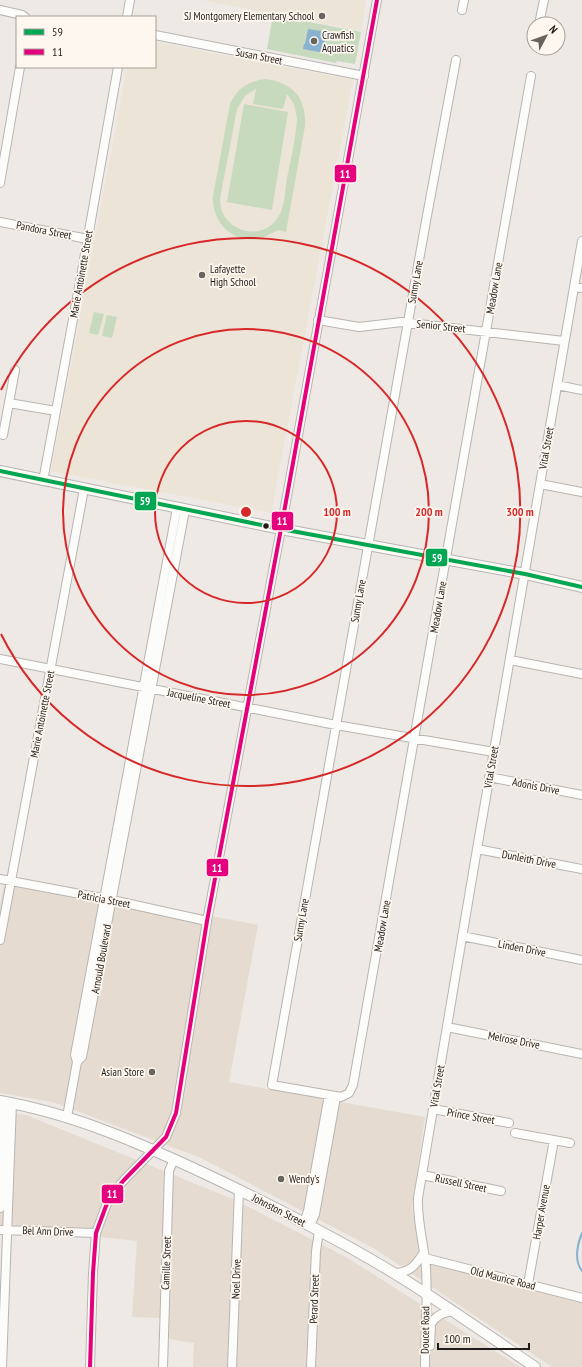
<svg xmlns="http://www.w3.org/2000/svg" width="582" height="1367" viewBox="0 0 582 1367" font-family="'PT Sans Narrow',sans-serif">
	<rect width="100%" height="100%" fill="#eee9e4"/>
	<path fill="#e5dbd0" d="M5,877L258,925L229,1082L425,1117L412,1207L421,1260L582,1302V1367H552L375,1249L201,1158L53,1102L0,1093V906Z
		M0,1111L26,1115L235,1200L346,1257L520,1367H193L194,1343L158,1337L161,1318L132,1317L137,1241L90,1236L0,1233Z"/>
	<path fill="#ece4d6" d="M202,0H366L361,31Z
		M155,42L353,80L271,513L51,471L127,67H155Z"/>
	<path fill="#c7dabe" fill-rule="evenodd" d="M273,15L361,32L355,64L337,61L336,63L267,49Z
		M265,79C292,82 307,98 305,126L286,232C283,231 279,230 277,231C270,233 265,238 257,239C231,243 211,220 213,196L230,104C237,89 248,81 265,79ZM256,89L253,104L283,109L287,94L294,104L297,118C296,138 291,159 287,178C285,190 285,204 280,214C264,245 220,232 220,199L237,109L245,96Z
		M244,104L288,112L272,210L227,202Z
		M94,312L104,314L98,335L89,333Z
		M107,315L117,317L112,338L102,336Z"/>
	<path fill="#88b2d0" d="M308,29L327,32L324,48H325L324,53L303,49L304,44H305Z"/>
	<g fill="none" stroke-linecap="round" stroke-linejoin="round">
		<path stroke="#88b2d0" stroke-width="2" d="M582,1233C577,1245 574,1261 582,1271"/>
		<defs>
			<path id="minor" d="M0,10L22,15L25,17
				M462,10L464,0
				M127,17L130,0
				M539,24L544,0
				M155,35L364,76
				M456,60L426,221L272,1085L341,1097L349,1093L353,1085L531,76
				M0,183L20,67
				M0,222L88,239
				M574,287L582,288
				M318,320L359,327L402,322L564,341
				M557,385L582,390
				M9,403L56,411
				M3,435L15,370
				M43,481L82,271L118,67
				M540,484L582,492
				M0,659L336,725L494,752
				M510,660L582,674
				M489,777L582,795
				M477,849L582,869
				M0,879L112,900L207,921
				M462,936L582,960
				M0,940L84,489
				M447,1027L582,1054
				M77,1062L82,1057L185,510
				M433,1109L509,1123
				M67,1117L77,1062L75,1055L177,508
				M515,1133L570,1143
				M422,1175L501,1191
				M0,1208L4,1102
				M304,1223L308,1211L329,1095
				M310,1226L315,1214L336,1097
				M0,1230L96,1233
				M425,1258L582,1298
				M394,1273C410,1273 416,1265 424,1252
				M528,1284L554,1140
				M430,1346L431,1324C436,1315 443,1313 452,1311
				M2,1367L12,1103
				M90,1367L93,1273L96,1233L106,1206L112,1194L124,1180L166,1137L176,1113L207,921L281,529L377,0
				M163,1367L169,1171L174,1159
				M232,1367L239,1190
				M311,1367L316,1251L319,1231
				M425,1367C425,1334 428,1301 426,1268C424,1244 417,1222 418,1198L477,849L582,241"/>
			<path id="major" d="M0,471L281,529L525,574L582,587
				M0,1101C74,1114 142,1144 210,1176C273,1206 337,1238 397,1275C444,1304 489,1336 535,1367"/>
		</defs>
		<use href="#minor" stroke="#b8b5b1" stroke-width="10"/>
		<use href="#major" stroke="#b8b5b1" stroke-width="12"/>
		<use href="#minor" stroke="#fcfcfb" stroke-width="8"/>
		<use href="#major" stroke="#fcfcfb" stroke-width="10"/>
		<defs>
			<path id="bus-1" d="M0,471L281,529L525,574L582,587"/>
			<path id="bus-2" d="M90,1367L93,1273L96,1233L106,1206L112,1194L124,1180L166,1137L176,1113L207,921L281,529L377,0"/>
		</defs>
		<use href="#bus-1" stroke="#fef7ef" stroke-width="7"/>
		<use href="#bus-2" stroke="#fef7ef" stroke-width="7"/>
		<use href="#bus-1" stroke="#00a651" stroke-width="4"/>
		<use href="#bus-2" stroke="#e5007d" stroke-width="4"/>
	</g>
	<g fill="none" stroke="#d62828" stroke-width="2">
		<circle cx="246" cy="512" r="91"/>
		<circle cx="246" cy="512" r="183"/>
		<path d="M1 390A274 274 0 1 1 1 634"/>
	</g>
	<g fill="#686460" stroke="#fef7ef" stroke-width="1.5">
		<circle cx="322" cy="16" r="4"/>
		<circle cx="314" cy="41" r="4"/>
		<circle cx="202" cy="275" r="4"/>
		<circle cx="152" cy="1072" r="4"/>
		<circle cx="281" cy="1179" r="4"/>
	</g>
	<circle fill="#201c19" stroke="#fef7ef" stroke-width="1.5" cx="266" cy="526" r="3.5"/>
	<g text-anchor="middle" stroke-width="3.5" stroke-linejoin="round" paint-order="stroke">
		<g font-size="11" fill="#201c19" stroke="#fef7ef" text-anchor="start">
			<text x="314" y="20" text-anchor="end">SJ Montgomery Elementary School</text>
			<text x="322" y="39">Crawfish<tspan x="322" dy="13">Aquatics</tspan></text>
			<text x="210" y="273">Lafayette<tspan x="210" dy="13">High School</tspan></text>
			<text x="144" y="1076" text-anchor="end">Asian Store</text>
			<text x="289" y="1183">Wendy's</text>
		</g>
		<g font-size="11" fill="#201c19" stroke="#fef7ef">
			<text transform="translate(259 56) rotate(11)" y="4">Susan Street</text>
			<text transform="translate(44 230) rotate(11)" y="4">Pandora Street</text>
			<text transform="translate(81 274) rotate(-80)" y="4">Marie Antoinette Street</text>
			<text transform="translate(415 282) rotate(-80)" y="4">Sunny Lane</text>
			<text transform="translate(494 288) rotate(-80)" y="4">Meadow Lane</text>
			<text transform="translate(441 326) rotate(6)" y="4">Senior Street</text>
			<text transform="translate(546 448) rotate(-80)" y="4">Vital Street</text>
			<text transform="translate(358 601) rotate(-80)" y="4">Sunny Lane</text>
			<text transform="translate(438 607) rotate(-80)" y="4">Meadow Lane</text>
			<text transform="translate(199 698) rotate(11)" y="4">Jacqueline Street</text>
			<text transform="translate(42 714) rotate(-79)" y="4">Marie Antoinette Street</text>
			<text transform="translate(491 767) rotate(-80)" y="4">Vital Street</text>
			<text transform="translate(536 786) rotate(11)" y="4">Adonis Drive</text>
			<text transform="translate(529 859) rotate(11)" y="4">Dunleith Drive</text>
			<text transform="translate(104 899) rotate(11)" y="4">Patricia Street</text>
			<text transform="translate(301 920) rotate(-80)" y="4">Sunny Lane</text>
			<text transform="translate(382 926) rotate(-80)" y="4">Meadow Lane</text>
			<text transform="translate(522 948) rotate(11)" y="4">Linden Drive</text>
			<text transform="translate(101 959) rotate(-80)" y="4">Arnould Boulevard</text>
			<text transform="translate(514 1040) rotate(11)" y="4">Melrose Drive</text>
			<text transform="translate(437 1086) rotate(-80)" y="4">Vital Street</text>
			<text transform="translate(471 1116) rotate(10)" y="4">Prince Street</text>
			<text transform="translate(461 1183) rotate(12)" y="4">Russell Street</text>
			<text transform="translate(279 1210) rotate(27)" y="4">Johnston Street</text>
			<text transform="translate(541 1212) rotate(-80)" y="4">Harper Avenue</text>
			<text transform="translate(48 1231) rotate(2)" y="4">Bel Ann Drive</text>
			<text transform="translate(166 1263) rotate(-88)" y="4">Camille Street</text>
			<text transform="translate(503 1278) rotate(14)" y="4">Old Maurice Road</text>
			<text transform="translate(236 1279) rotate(-88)" y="4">Noel Drive</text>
			<text transform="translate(314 1299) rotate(-88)" y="4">Perard Street</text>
			<text transform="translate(425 1330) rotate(-89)" y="4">Doucet Road</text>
		</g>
	</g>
	<circle cx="246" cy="512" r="6" fill="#d62828" stroke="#fef7ef" stroke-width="2"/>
	<g font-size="12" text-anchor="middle" font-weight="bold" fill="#d62828" stroke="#fef7ef" stroke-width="3.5" stroke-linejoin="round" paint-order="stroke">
		<text x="337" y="516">100 m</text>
		<text x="429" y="516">200 m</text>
		<text x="520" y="516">300 m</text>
	</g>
	<g stroke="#fef7ef" stroke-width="1.5">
		<rect x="334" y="164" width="23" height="19" rx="4" fill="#e5007d"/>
		<rect x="134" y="491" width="23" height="20" rx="4" fill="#00a651"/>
		<rect x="271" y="511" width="23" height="20" rx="4" fill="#e5007d"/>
		<rect x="425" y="548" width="23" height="19" rx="4" fill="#00a651"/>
		<rect x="206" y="858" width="23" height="19" rx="4" fill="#e5007d"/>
		<rect x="101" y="1184" width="23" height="20" rx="4" fill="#e5007d"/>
	</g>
	<g font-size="11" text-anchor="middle" font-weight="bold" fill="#fff">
		<text x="345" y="178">11</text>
		<text x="145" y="505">59</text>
		<text x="282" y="525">11</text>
		<text x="437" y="562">59</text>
		<text x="217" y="872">11</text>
		<text x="112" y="1198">11</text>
	</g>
	<rect x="16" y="16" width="140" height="52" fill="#fef7ef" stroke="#a59f99"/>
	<rect x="24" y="29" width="20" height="6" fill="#00a651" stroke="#a59f99"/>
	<text x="52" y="36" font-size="12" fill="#201c19">59</text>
	<rect x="24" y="49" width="20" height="6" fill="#e5007d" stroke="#a59f99"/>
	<text x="52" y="56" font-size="12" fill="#201c19">11</text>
	<g transform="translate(546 36) rotate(49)"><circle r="19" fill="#fef7ef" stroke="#a59f99"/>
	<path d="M0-3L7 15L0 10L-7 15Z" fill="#686460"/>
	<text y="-6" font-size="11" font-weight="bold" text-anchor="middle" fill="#201c19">N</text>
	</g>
	<path d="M438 1343v6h91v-6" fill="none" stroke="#201c19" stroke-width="2"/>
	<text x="444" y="1343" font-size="12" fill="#201c19" stroke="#fef7ef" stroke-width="3" paint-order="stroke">100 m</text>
</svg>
